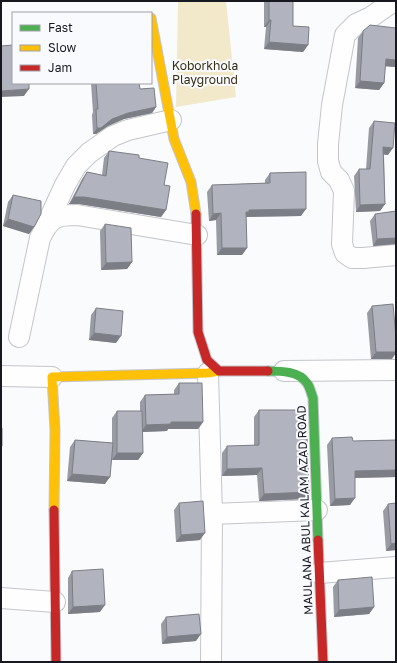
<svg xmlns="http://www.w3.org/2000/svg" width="397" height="663" viewBox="0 0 397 663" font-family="'Golos Text',sans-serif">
	<rect width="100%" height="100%" fill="#fafbfd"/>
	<path fill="#f1e9c9" d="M178,1H226L236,97L176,107Z"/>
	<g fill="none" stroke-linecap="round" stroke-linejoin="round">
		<defs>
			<path id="street" d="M394,1L371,17L356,24L345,35L332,105L328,144V161L331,172L339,180L344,191L342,244L345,253L352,258H363L396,255
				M46,226L65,185L76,166L89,153L113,136L128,130L171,120
				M19,337L40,238C50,218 55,215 77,215L197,235
				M284,371L396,370
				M208,373L212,514L211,662
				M1,376L52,377
				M212,514L317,510
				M319,573L396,567
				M1,598L55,602"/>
			<path id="fast" d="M268,371C281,371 299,371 307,383C310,387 311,393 313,398L318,540"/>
			<path id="slow" d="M151,18L174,139L191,182L196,214
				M54,510L55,430L52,377L208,373L219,371"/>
			<path id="jam" d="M196,214L198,332L207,360L219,371H268
				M54,510L56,662
				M318,540L323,662"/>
		</defs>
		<use href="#street" stroke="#c4c5ca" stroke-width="22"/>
		<use href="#fast" stroke="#c4c5ca" stroke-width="11"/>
		<use href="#slow" stroke="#c4c5ca" stroke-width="11"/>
		<use href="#jam" stroke="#c4c5ca" stroke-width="11"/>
		<use href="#street" stroke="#fefeff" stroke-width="20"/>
		<use href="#fast" stroke="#4caf50" stroke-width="9"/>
		<use href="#slow" stroke="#ffc107" stroke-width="9"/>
		<use href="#jam" stroke="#c62828" stroke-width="9"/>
	</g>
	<path fill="#989ba3" d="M264,1H293V26L308,45L303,52L264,49L266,27H264Z
		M396,13V67L385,66L384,83L379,90L355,88L358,38L363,31L395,28Z
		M91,83H139L140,89L156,107L152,113L124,119L108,126L96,134H93L92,115L93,112Z
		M374,121L388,155L384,154L385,204L380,211L356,212L354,176L359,169H366L369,128Z
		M109,151L139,158L164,185L166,210L161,217L79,204H69L82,179L87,172L102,175L104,158Z
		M270,173L301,216L246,217L247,248L242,255H217L216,220L209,221L207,192L212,185L265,183V180Z
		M13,195L34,227L29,234L3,226L8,202Z
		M396,211V244L373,246L370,221L375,214Z
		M105,224L132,262L127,269L101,270L100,231Z
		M372,306L392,359H371L367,313Z
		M96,308L116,343L89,340L91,315Z
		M179,383L203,422L198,429H168L167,431L142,432L143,453L138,460H112V452L105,484L67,481L70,447L75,440L112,443V418L117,411H140V402L145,395L174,394V390Z
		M259,410L304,438L309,492L304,499L259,501L257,475L222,476V453L227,446H254V417Z
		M332,438L353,441L396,440V477L355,478L350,505L330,506L327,445Z
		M179,503L200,540L176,542L174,510Z
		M388,504L396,550L386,551L383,511Z
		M72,571L100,612L68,614V578Z
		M338,580L374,607L369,614L334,617L333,587Z
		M166,617L196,641L162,644L161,624Z"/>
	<path fill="#7c7e85" d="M269,20H271L266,27H264Z
		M269,42L308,45L303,52L264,49Z
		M386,59L396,60V67L381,66Z
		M360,81L384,83L379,90L355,88Z
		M29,89L24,96L1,97V91Z
		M156,107L152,113L124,119L108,126L96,134H93L97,128L112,119L128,113Z
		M383,147L393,148L388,155L378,154Z
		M74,197H84L166,210L161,217L79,204H69Z
		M385,204L380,211L356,212L360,205Z
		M306,209L301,216L246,217V212L249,210Z
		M221,213L216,220L209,221L213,214Z
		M8,219L34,227L29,234L3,226Z
		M396,238V244L373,246L377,239Z
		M222,248H247L242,255H217Z
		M132,262L127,269L101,270L106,263Z
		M94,333L121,336L116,343L89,340Z
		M376,352H396V353L392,359H371Z
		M171,422H203L198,429H168L167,431L141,432L146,425Z
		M117,453H143L138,460H112Z
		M262,468L257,475L222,476L227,469Z
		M396,470V477L350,478L355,471Z
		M72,474L110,477L105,484L67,481Z
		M309,492L304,499L259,501L264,494Z
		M355,498L350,505L330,506L335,499Z
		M205,533L200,540L176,542L181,535Z
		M396,543V550L386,551L391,544Z
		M105,605L100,612L68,614L73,607Z
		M374,607L369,614L334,617L339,610Z
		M201,634L196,641L162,644L167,637Z"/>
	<path fill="#b1b4be" stroke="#7c7e85" d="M269,1H293V26L309,27L308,45L269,42L271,20H269Z
		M370,25L396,28V60L386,59L384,83L360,81L363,31Z
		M13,45V83H29V89L1,91V46Z
		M96,83H139L140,89L154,88L156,107L128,113L112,119L101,128H97L96,109H98Z
		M374,121L395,123L393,148L383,147L385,204L360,205L359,169H370Z
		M109,151L139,155V158L168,163L164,185L170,186L166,210L84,197H74L87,172L106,176Z
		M306,172V209L249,210V212H246L247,248H222L221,213L213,214L212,185L270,183V173Z
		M13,195L41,201V214L34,227L8,219Z
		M396,211V238L377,239L375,214Z
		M105,224L131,228L132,262L106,263Z
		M393,304L396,338V352H376L372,306Z
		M96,308L123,311L121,336L94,333Z
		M179,383H202L203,422H171V424L146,425L145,395L179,394Z
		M259,410H303L304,438H307L309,492L264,494L262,468L227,469V446L259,445Z
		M117,411H142L143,453H117Z
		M1,428H2V446H1Z
		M352,437L353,441L396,440V470L355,471V498L335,499L332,438Z
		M75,440L113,443L110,477L72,474Z
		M203,501L205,533L181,535L179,503Z
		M396,503V543L391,544L388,504Z
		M103,569L105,605L73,607L72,571Z
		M372,577L374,607L339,610L338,580Z
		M199,614L201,634L167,637L166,617Z"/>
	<g text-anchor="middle" stroke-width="4" stroke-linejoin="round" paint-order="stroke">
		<g font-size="12" fill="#363013" stroke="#f9fafe">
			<text x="205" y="70">Koborkhola<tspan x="205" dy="14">Playground</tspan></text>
		</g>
		<g font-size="12" fill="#181920" stroke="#f9fafe">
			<text transform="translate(305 510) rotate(-92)" y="4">MAULANA ABUL KALAM AZAD ROAD</text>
		</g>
	</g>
	<rect width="397" height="663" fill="none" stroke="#181920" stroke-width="4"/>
	<rect x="12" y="12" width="140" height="72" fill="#f9fafe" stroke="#9fa0a5"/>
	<rect x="20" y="25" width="20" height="6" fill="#4caf50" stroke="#9fa0a5"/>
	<text x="48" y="32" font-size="12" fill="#181920">Fast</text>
	<rect x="20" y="45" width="20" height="6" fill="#ffc107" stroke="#9fa0a5"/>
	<text x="48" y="52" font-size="12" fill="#181920">Slow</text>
	<rect x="20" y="65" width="20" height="6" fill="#c62828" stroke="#9fa0a5"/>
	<text x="48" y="72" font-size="12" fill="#181920">Jam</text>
</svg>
